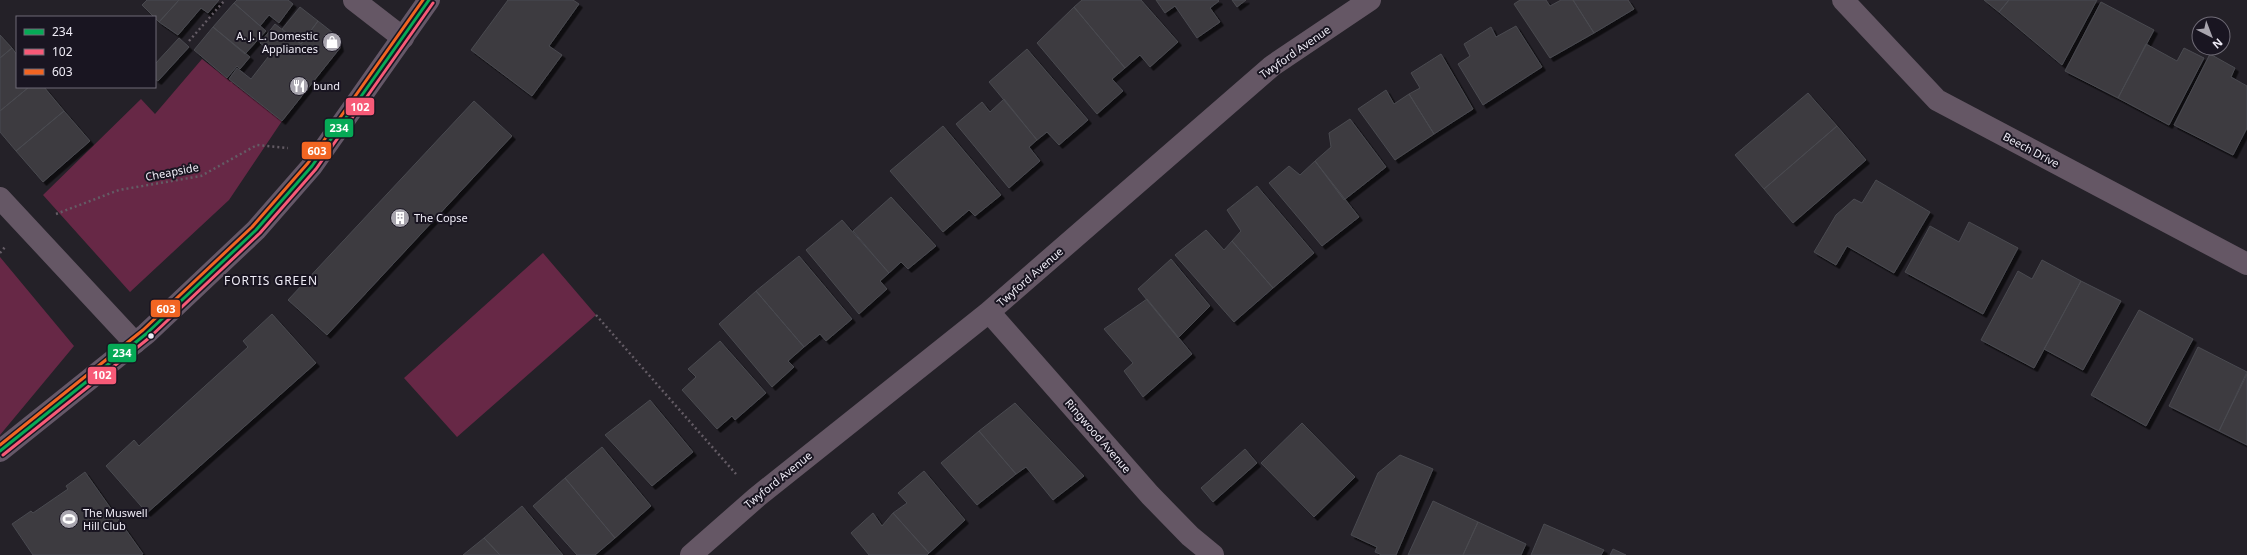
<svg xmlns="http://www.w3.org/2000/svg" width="2247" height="555" viewBox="0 0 2247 555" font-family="'Noto Sans',sans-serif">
	<defs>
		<filter id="shadow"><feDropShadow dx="3.5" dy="3.5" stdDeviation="0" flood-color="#0009"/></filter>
	</defs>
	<rect width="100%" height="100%" fill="#242128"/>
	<path fill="#672846" d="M202,59L282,121L229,200L130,292L43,195L141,99L155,114Z
		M543,253L596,315L457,437L404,378Z
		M0,257L74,346L0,435Z"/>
	<path fill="#3c3b41" stroke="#4a4a50" filter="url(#shadow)" d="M147,0H179L159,22L142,5Z
		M179,0H219L208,13L201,8L178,35L159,22Z
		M237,0H288L293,4L279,23L269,15L260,26L234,3Z
		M508,0H573L579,4L549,46L562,55L532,96L471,50Z
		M1082,0H1141L1178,42L1150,67L1140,55L1125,68L1074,7Z
		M1156,0H1218L1219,1L1210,8L1220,22L1197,38L1175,6L1165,13Z
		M1232,0H1246L1237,7Z
		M1520,0H1546L1550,6L1561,0H1573L1594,33L1550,58L1514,4Z
		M1573,0H1628L1634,9L1594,33Z
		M1984,0H2009L1999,12Z
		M2009,0H2097L2062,65L1999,12Z
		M2101,2L2154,30L2118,98L2065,71Z
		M234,3L266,31L245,54L213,27Z
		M300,7L318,21L301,44L282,29Z
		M1074,7L1125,68L1112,79L1123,91L1097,114L1037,43Z
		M318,21L337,36L340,48L282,121L229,79L237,68L251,79L272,52L260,43L275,24L301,44Z
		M1516,26L1542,67L1483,105L1458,64L1470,56L1464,44L1491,27L1496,37Z
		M213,27L250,57L240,69L237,66L227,78L194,50Z
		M0,35L12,48L0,58Z
		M179,38L189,47L158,81L155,79V64Z
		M2146,44L2177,61L2184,48L2204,58L2169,125L2118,98Z
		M12,48L17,55V87H29L0,111V58Z
		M1027,49L1088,120L1059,145L1047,132L1037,140L989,82Z
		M1441,54L1473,109L1434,134L1409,94L1420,88L1411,73Z
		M2210,54L2235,68L2231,77L2247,86V128L2233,155L2174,125Z
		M29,87H44L64,111L16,151L0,132V111Z
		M1386,90L1394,104L1409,94L1434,134L1395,160L1358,109Z
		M1808,93L1837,126L1764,189L1735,155Z
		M1004,99L1037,140L1029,147L1040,161L1009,188L956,124L982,102L990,112Z
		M474,101L512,136L327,335L288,300Z
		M64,111L90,141L43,182L16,151Z
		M1350,119L1386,167L1344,200L1315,161L1331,147L1329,133Z
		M943,126L1001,195L975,216L969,210L943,232L890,171Z
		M1837,126L1866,160L1793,223L1764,189Z
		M1315,161L1359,217L1322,246L1269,183L1289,166L1300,175Z
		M1876,180L1930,212L1894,273L1847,246L1836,265L1814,252L1836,215L1854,199L1862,203Z
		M1257,186L1314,253L1273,288L1232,241L1241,231L1227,210Z
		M891,197L936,246L908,269L901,262L889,273L853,231Z
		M842,220L889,273L880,281L887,289L859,314L806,250Z
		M1969,222L2018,248L1983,314L1905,272L1930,226L1959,242Z
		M1206,230L1224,250L1232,241L1273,288L1234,322L1175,255Z
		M799,256L852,319L826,341L820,334L804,347L756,291Z
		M1171,259L1210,306L1178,338L1138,289Z
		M2042,260L2081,281L2034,368L1981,340L2018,271L2032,279Z
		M2081,281L2121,301L2083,370L2044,349Z
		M756,291L804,347L788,361L794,367L772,387L719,324Z
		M1147,299L1192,354L1143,397L1124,371L1133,363L1104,329Z
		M2139,310L2193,339L2146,426L2091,395Z
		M272,314L316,363L147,513L106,466L134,440L139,446L248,347L243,341Z
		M720,341L766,393L735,420L732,416L717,429L682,390L696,377L688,369Z
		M2198,347L2247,372L2219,431L2169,406Z
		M2247,374V445L2219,431Z
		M650,400L693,452L652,486L605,435Z
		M1015,403L1084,476L1053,500L1026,467L1016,474L979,431Z
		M1302,423L1355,477L1314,517L1261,463Z
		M979,431L1016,474L977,505L941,463Z
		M602,447L651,506L615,538L565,478Z
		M1245,449L1257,463L1213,502L1201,488Z
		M1400,455L1433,469L1396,555H1382L1375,552L1377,547L1351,535L1378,473Z
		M924,471L965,520L929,553L893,513L907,503L898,493Z
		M85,472L143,554L141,555H33L12,524L31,511L33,513L68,489L66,486Z
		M565,478L615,538L595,555H577L533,506Z
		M1433,501L1478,522L1463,555H1408Z
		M522,506L563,555H500L484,538Z
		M873,513L882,526L893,513L929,553L927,555H869L851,533Z
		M1478,522L1526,544L1521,555H1463Z
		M1544,524L1604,550L1601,555H1531Z
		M484,538L500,555H463Z
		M1613,549L1626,555H1610Z"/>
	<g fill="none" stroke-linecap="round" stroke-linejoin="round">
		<path stroke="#645c65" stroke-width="2.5" stroke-dasharray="2 3" stroke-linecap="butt" d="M189,41L225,0
			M56,214L119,190L201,176L257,145L288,148
			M0,253L5,247
			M596,315L736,474"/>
		<path stroke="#655765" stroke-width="22" d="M354,0L403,38
			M1843,0L1937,100L2247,264
			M0,198L135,343
			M989,312L1150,495L1190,536L1213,555
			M691,555L757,497L989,312L1272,66L1370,0"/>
		<path stroke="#655868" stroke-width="22" d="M0,451L146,334L256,230L312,166L429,0"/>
		<defs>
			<path id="bus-1" d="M0,451L146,334L256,230L312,166L429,0"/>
			<path id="bus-2" d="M3,455L149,338L260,233L316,169L433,3"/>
			<path id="bus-3" d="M0,445L143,330L252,227L308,163L423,0"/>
		</defs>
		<use href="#bus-1" stroke="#191521" stroke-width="6"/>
		<use href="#bus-2" stroke="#191521" stroke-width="6"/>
		<use href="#bus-3" stroke="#191521" stroke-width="6"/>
		<use href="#bus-1" stroke="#06aa56" stroke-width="3"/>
		<use href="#bus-2" stroke="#f75a77" stroke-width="3"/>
		<use href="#bus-3" stroke="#f26522" stroke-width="3"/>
	</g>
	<defs>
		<symbol id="shop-disc" viewBox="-11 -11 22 22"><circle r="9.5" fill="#a8a5ae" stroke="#191521"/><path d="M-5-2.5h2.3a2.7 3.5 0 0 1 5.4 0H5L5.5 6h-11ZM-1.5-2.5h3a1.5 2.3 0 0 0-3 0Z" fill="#fff"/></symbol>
		<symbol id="restaurant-disc" viewBox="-11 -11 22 22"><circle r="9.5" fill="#a8a5ae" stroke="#191521"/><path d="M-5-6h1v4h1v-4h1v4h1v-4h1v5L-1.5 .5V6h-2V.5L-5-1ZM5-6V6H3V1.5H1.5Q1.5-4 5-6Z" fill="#fff"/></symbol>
		<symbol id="building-disc" viewBox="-11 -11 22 22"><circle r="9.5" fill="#a8a5ae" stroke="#191521"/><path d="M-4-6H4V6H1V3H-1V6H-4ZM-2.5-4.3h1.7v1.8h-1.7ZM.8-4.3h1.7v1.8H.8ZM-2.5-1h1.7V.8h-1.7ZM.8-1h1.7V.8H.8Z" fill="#fff"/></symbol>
		<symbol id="stadium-disc" viewBox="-11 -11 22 22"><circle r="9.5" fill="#a8a5ae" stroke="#191521"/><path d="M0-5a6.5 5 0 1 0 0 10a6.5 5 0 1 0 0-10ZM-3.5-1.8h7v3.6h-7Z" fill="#fff"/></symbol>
	</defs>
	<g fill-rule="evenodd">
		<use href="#shop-disc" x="321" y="31" width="22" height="22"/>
		<use href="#restaurant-disc" x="288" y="75" width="22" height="22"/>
		<use href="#building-disc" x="389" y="207" width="22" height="22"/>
		<use href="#stadium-disc" x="58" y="508" width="22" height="22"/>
	</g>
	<circle fill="#efecf6" stroke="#191521" stroke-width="1.5" cx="151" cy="336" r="3.5"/>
	<g text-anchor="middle" stroke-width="4" stroke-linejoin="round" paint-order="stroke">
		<g font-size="11" fill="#efecf6" stroke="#191521" text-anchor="start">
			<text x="318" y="40" text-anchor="end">A. J. L. Domestic<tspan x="318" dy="13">Appliances</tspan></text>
			<text x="313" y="90">bund</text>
			<text x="414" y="222">The Copse</text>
			<text x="83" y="517">The Muswell<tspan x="83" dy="13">Hill Club</tspan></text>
		</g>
		<g font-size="11" fill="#efecf6" stroke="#191521">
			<text transform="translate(1295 52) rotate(-35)" y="4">Twyford Avenue</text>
			<text transform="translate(2031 150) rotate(28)" y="4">Beech Drive</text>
			<text transform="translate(172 172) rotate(-11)" y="4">Cheapside</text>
			<text transform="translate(1030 277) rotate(-41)" y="4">Twyford Avenue</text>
			<text transform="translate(1098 436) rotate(49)" y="4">Ringwood Avenue</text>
			<text transform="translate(778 480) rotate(-39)" y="4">Twyford Avenue</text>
		</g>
		<g font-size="12" letter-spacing="1" fill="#efecf6" stroke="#191521">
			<text x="271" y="285">FORTIS GREEN</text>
		</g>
	</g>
	<g stroke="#191521" stroke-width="1.5">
		<rect x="345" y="97" width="30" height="19" rx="4" fill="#f75a77"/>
		<rect x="324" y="118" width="30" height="20" rx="4" fill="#06aa56"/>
		<rect x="301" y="141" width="31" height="19" rx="4" fill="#f26522"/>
		<rect x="150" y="299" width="31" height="19" rx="4" fill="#f26522"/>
		<rect x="107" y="343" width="30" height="20" rx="4" fill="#06aa56"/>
		<rect x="87" y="366" width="30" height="19" rx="4" fill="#f75a77"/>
	</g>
	<g font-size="11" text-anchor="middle" font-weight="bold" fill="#fff">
		<text x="360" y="111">102</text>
		<text x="339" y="132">234</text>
		<text x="317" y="155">603</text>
		<text x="166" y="313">603</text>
		<text x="122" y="357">234</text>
		<text x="102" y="379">102</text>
	</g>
	<rect x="16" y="16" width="140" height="72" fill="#191521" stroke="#6f6b76"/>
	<rect x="24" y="29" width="20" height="6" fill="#06aa56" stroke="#6f6b76"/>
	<text x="52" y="36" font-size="12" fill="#efecf6">234</text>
	<rect x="24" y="49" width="20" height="6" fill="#f75a77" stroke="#6f6b76"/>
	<text x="52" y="56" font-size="12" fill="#efecf6">102</text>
	<rect x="24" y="69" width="20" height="6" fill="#f26522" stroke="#6f6b76"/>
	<text x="52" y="76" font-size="12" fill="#efecf6">603</text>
	<g transform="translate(2211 36) rotate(138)"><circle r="19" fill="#191521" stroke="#6f6b76"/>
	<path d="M0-3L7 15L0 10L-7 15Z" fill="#a8a5ae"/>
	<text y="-6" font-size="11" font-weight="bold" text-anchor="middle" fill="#efecf6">N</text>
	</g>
</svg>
